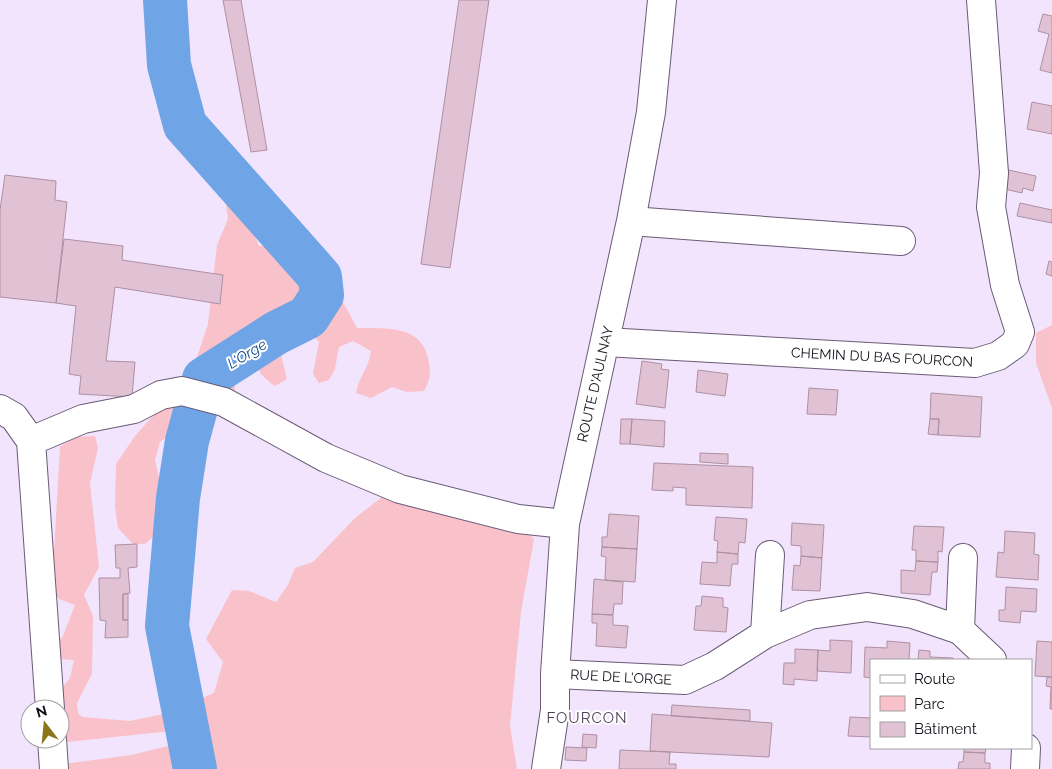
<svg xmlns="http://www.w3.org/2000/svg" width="1052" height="769" viewBox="0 0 1052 769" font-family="Raleway,sans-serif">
	<rect width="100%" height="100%" fill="#f2e4fc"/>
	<path fill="#f9c1c9" d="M237,195L247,200L249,221L259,246L275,245L304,279L337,291L357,328C385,328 421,325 428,358C431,373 431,378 424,391L407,392L392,387L371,398L356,393C359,376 369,368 371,351L353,341L339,347L335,369L329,380L319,383L313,374L319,342L311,333L296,335L279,346L287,379L275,386C244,365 265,358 252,335L240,336L233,350L235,389L227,397L209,400L196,414L160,442L155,460L161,487V530L145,544H133L118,528L115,506L116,464L135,436L192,372L208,324L217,245L228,219L226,203Z
		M1052,325V408L1036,363V333Z
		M95,436L98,448L90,483L99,567L84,595L93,616L92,674L77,703L78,713L82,717L130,721L163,714L214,693L223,662L206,639L232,590L249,591L276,602L288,585L295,568L313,562L355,518L382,497L515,522L534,539L521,612L510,726L517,769H216L213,755L199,728L67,742L60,722L59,692L70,678L74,660L59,659L53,648L63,636L75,605L59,599L52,588L60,447L74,437Z
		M191,740L196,769H64L63,764L132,755Z"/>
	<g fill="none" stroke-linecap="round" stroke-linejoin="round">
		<path stroke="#6fa5e6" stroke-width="44" d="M165,0L169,65L185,125L320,277L322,295L308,317L276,333L204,379L187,441L178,498L167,626L195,769"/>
	</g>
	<path fill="#e1c2d5" stroke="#ae90a3" d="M223,0H241L267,150L251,152Z
		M459,0H489L450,268L421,264Z
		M1043,14L1052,16V73L1040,70L1049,34L1038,31Z
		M1032,102L1052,106V134L1027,129Z
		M1004,169L1036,176L1033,191L1023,188L1022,193L1000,188Z
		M5,175L56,181L55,200L67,202L56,303L0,297V210Z
		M1020,203L1052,210V223L1017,216Z
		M64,239L123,246L122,260L223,275L220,304L115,287L106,361L135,362L132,397L79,394L81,376L69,374L76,306L56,303Z
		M1049,261L1052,262V276L1046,274Z
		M642,361L662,364L661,369L669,370L665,408L636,404Z
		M698,370L728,374L725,396L696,392Z
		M809,388L838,390L836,415L807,414Z
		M931,393L982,397L980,437L938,435L939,419H930Z
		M621,419H632L630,444H620Z
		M632,419L665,421L664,447L630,444Z
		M930,419H939L938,435L928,434Z
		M700,453L728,454V464L700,462Z
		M654,463L753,467L752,508L686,505V488L673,487V491L652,490Z
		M609,514L639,516L637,549L602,547V537H607Z
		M716,517L747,519L745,543L739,542L738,554L717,552L718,541L714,540Z
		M792,523L824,525L822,558L801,556V546L791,545Z
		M914,526L944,527L942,552L938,551V562L916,561V550H912Z
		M1005,531L1035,533L1034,554L1039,555L1038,580L996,577L998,552L1004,553Z
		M137,544V567L128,568L130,593L123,594V620H128V637L105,638L106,621L100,620L99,578H120V568H116L115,545Z
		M602,547L637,549L635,582L605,580L606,557L601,556Z
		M717,552L738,554V564H732L730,586L700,584L702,562L717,563Z
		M801,556L822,558L820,591L792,590L794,565L800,566Z
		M916,561L938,562L937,572H932L930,595L901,593V570L915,571Z
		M594,579L623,582L622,604H614L613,615L592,614Z
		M1006,587L1037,589L1036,612L1021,611L1020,623L999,621V610H1005Z
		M123,594H128V620H123Z
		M702,596L723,598V607L728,608L726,632L694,630L696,606H701Z
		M592,614L613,615V625L628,626L626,648L596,646L597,623H592Z
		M830,640L852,641L851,673L817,671L818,650L830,651Z
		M887,641L910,643L909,660H871V678L864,677L865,647L887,648Z
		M1037,641L1052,642V677L1035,676Z
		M795,649L818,650L817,681L794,679V685L783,684L784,663H795Z
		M919,650L930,651V657L953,658V660H918Z
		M1047,677H1052V709H1050L1051,687L1046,686Z
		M672,705L750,710V721L671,716Z
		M652,714L772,723L769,757L650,751Z
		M850,717L871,718V737L848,736Z
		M583,734L597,735L596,748L582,747Z
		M566,747L587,748L586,761L565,760Z
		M964,748H986L985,753L964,752Z
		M620,750L670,752L669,764H676V769H619Z
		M964,752L985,753V763H990V769H958L959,762H963Z"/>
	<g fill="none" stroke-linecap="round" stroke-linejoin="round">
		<defs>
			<path id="minor" d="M631,221L901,241
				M605,342L975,363L998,356L1015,344L1020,332L1005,285L991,207L994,173L981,0
				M0,409L14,417L31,441L50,709
				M31,441L83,419L134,409L161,395L182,391L224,402L326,458L400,489L518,519L565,524
				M960,630L963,558
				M765,634L770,555
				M555,674L685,680L715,666L765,634L810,615L867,607L913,614L960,630L992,660
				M52,739L54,769
				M546,769L555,710V674L565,524L631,221L651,112L662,0
				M1025,769L1026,748"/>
		</defs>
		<use href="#minor" stroke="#6b5b75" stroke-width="30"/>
		<use href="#minor" stroke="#fff" stroke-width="28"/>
	</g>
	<g text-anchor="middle" stroke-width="4" stroke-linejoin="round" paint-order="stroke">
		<g font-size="14" fill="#150f19" stroke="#fff">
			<text transform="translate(882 357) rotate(3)" y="5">CHEMIN DU BAS FOURCON</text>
			<text transform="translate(595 384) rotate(-77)" y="5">ROUTE D'AULNAY</text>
			<text transform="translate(621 677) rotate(3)" y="5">RUE DE L'ORGE</text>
		</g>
		<g font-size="15" font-style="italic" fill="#134a85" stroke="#fff">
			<text transform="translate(247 354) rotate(-31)" y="5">L'Orge</text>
		</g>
		<g font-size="15" letter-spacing="1" fill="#4e4058" stroke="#fff">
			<text x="587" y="723">FOURCON</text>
		</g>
	</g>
	<rect x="870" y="659" width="162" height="90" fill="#ffffff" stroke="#a19fa3"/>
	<rect x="880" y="675" width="25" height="8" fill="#ffffff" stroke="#a19fa3"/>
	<text x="914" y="684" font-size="15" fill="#150f19">Route</text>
	<rect x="880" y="696" width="25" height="15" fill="#f9c1c9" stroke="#a19fa3"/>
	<text x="914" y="709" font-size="15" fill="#150f19">Parc</text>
	<rect x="880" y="722" width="25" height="15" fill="#e1c2d5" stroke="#a19fa3"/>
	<text x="914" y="734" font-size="15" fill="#150f19">Bâtiment</text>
	<g transform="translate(45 724) rotate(344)"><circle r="24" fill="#ffffff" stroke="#a19fa3"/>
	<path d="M0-4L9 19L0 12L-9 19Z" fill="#8b761a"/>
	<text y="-8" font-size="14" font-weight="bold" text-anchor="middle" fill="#150f19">N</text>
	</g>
</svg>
